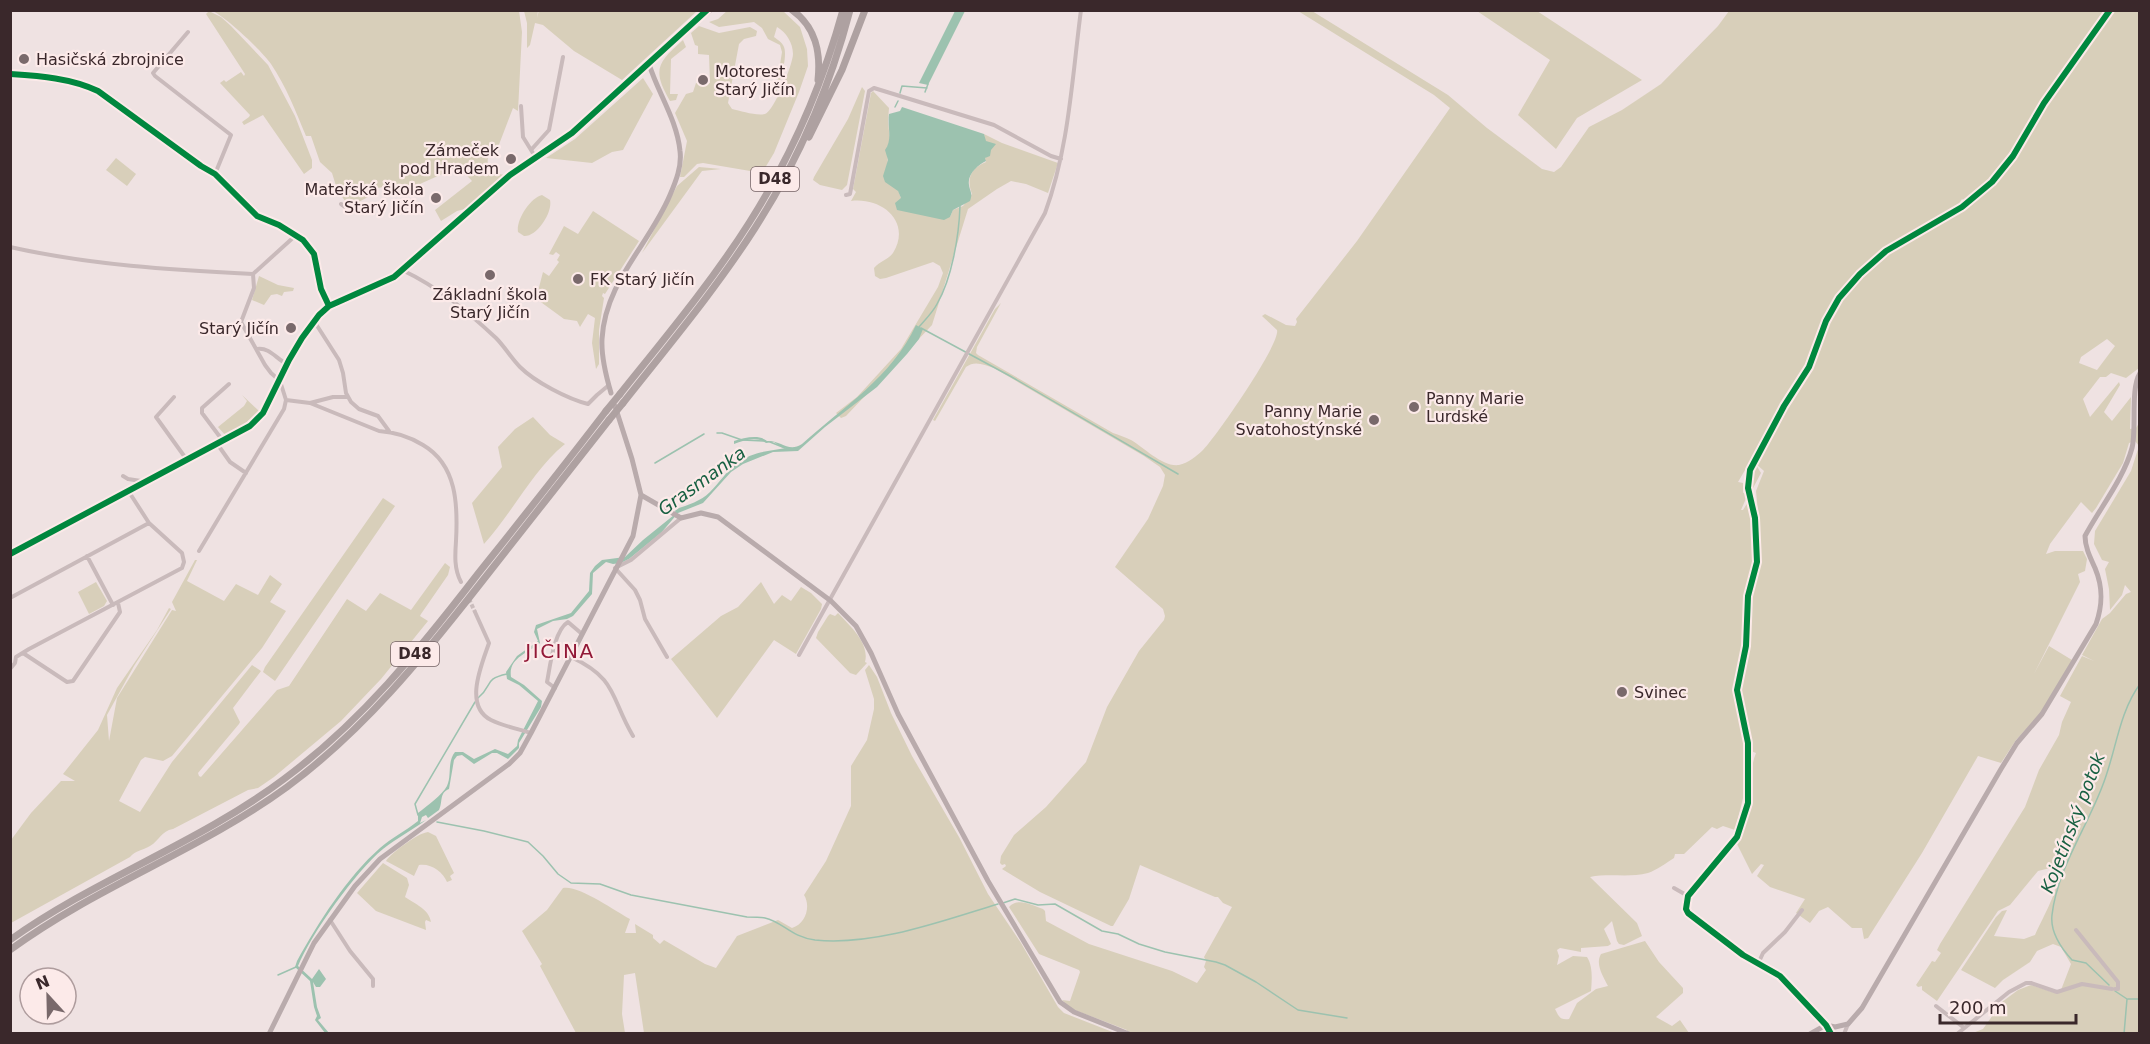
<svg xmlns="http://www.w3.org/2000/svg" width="2150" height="1044" viewBox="0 0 2150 1044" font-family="'DejaVu Sans',sans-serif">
	<rect width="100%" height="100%" fill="#efe2e2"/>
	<path fill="#d8cfba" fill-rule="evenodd" d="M539,10L555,11H697L622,80L574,51L543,25L535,23L530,45L527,48V23L524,11H538L537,18Z
		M728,10L783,11L800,27L807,49L808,66L799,92L774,153L762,173L703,163L697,164L684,177H680L687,141L675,113L686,94L693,92L696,83H710L709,55L698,54V46L695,45L691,33L699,26L719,33L750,27L757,31L756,36L744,39L739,44L728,103L732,109C741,111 756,116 765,114C774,111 793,64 793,54C793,43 786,32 777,27L774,37C778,40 782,42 784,47C788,57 779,86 775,96L782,52L780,45L768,39L762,28L754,22L719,27L709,22L718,19Z
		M209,11L221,17L231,26L268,65L295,116L312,160V168L304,174L263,115L244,125L242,122L249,117L250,115L220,83L224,80L226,82L241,72L244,76L245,74L206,14Z
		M213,11H519L522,32L518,111L513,108L495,155H488L487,172L505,175L465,209L457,211L441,221L435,210L472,181L458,166C442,175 426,180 409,190L389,186L378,188L370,196L349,207L337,189L332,173L320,162L311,136H306C296,112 286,86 271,64C261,50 228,19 213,11Z
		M1298,11H1312L1448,95L1487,128L1542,169L1554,172L1561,167L1589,127L1622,110L1661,84L1718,26L1729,11H2139V368L2126,378L2111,373L2106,377H2100L2083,399L2090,417L2119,382L2120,385L2104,412L2112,421L2131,397L2130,429L2136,428L2139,423V1033H1973L1983,1029L2002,1002L2018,990L2031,985L2055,993L2061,990L2071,964L2061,947L2053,944L2037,951L2030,962L2003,980L1995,988L1961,970L1996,917L2002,911L2007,910L1994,936L2024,939L2035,935C2041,921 2062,885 2057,872L2050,868L2038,871L2010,905L1998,911L1937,1001L1922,990V986L1918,987L1916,985L1932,961L1935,962L1941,953L1937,950L1940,944L2025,807L2039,770L2059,735L2062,722L2071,702L2060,696L2082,656L2094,661L2082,655L2102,619L2110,613L2126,594L2131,592L2125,585L2122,595L2110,610L2109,589L2105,569L2109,562L2102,560L2094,544L2095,531L2131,471L2139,446L2135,441L2129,443L2123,463L2096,508L2092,513L2081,502L2050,544L2046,554L2055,551H2083L2087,559L2085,571L2078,574L2080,582L2034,674L2049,646L2072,660L2042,712L2016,740L2001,763L1978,756L1922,853L1868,938L1864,939L1862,928H1852L1828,907L1819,911L1810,923L1796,913L1805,899L1770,887L1757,876L1764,865L1761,864L1752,874L1737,844C1741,828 1749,814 1751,797C1752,782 1750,767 1756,753L1751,751L1752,742L1744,707L1742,708L1739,683L1748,646L1750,596L1759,567L1757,535L1760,534L1756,491L1764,471L1755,463L1761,473L1752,490H1750L1749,474L1754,463L1786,407L1810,369L1834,308L1849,289L1884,256L1952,214L1953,215L1963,211L1962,208L1987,187L1985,185L1966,202L1962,199L1958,206L1896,244L1867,267L1832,306L1814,352L1738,482L1743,483V493L1746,492L1748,494L1741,510H1743L1748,502L1752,505L1751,534L1755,535L1756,566L1747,596L1745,646L1736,683L1739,712L1746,737L1747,751L1744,753V794L1735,830L1723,826L1717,829L1712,827L1684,854H1675L1674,858C1666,863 1657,870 1648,873C1629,878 1609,873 1590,877L1637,923L1642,936L1624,945L1619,944L1617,941L1610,913L1612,921L1604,929L1611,944L1608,946L1581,948V952L1560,948L1557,950L1559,956L1557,965L1573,956L1587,957C1593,966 1592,980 1591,991L1555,1009C1559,1017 1560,1020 1569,1019L1577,1003L1596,989L1608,986C1603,976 1595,964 1601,954L1645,941L1659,962L1683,988V993L1656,1017L1672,1026L1680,1020L1689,1033L1126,1034L1127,1030L1072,1009L1062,1000L1070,1001L1080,972L1079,970L1039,954L1009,907C1018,897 1032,905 1043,909L1045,911L1046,921L1089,944L1172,971L1197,983L1206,970L1204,967L1206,961L1204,957L1232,907L1223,903L1218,897H1215L1140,865L1129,899L1113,926H1111L1040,892L1002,869L1006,866L1005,864L1002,865L1000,863L1001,856L1014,835L1046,807L1086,762L1107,707L1139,651L1164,620L1165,616L1163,609L1115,567L1148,519L1163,486L1165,475L1160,467L1144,456L994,368C984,365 975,360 966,367L935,421L933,420L995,309L1001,303L977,347L976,353L978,355L1113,433C1119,435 1125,437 1131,440C1145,448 1162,467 1179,465C1188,463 1197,456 1203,450C1216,437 1281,343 1277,330L1262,316L1265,314L1286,325L1295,326L1297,322L1296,319L1357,241L1450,108L1434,95ZM2107,339L2115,346L2097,370L2079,363L2081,357Z
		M1477,11H1537L1642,80L1577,118L1556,149L1518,115L1550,60Z
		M683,40L686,47L671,59L670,94H678L676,100L670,101C652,70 657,63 683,40Z
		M643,78L653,94L623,150L612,152L592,163L546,158L575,139Z
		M862,87L865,91L847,185L842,190L820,185L813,180L814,177L848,119Z
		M873,91L889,108L888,121L890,141L887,148L888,165L886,167L891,184L898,190L901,198L950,217L953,210L963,206L972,194C966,178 971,168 986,162L985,158L987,156L984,134L1002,143L1058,163L1048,193L1026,184L1011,181L997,189L968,209L932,325L846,416L841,418L836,413L857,397L901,349L938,287L943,273L940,266L933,262L886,278L880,279L875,276L874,268C880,261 888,260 893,253C912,222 882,197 851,201L856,192L853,189L871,93Z
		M116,158L136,174L127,186L106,170Z
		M699,167L721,169L702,171L642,253L677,186Z
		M542,195L550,200C553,212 537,237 524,236L518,232C516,220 530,198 542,195Z
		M593,211L639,241L605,294L603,293L602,296L604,298L599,330V364L596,369L592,343L595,318L588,314L580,327L577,321L564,319L538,300L537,295L543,272L549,276L559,262L557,260L560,255L556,252L553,255L549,254L564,226L578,234Z
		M259,276L278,285L294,288L293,291L284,292L282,296L277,294L271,295L264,305L252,300Z
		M242,395L259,411L240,428L226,436L218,427L244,406L247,401Z
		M533,417L550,435L565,444C533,470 513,512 484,544L472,503L502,467L498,447L515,429Z
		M383,498L395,506L275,681L263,672L265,667Z
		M195,560H197L187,581L224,601L236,584L258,595L270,575L282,584L270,602L286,611L262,648L172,756L163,761L145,757L141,760L119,801L140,812L172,762L252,665L261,671L233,708L240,722L239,724L198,773L199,776L201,777L277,690L289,686L347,599L366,611L380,593L411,610L445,563L450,567L448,575L421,614L420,616L428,621L381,679L341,721L274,777L258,788L248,790L173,829C161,831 160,840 150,846C142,851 136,850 130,857L11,923V840L31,813L61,781H75L63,774L98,730L117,688L157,630L169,608L171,609L134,666L107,715L109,741L117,698L172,610L176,611L172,602Z
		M96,582L107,601L104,606L89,614L78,592Z
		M761,582L774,604L782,595L791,601L801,587L811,593L822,604L821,609L796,654L774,640L717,718L671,659L721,616L738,607Z
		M838,613C849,625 870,643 865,662L867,663L856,675L850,673L816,638L818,632L828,616L830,614L835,616Z
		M869,665L877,677L891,713L912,756L959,837L988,894L1021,943L1058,1007L1064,1013L1115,1033H644L635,973L624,975L622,1014L625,1033H576L540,966L542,964L522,931L547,910L563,888C579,885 615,911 630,919L625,933H636L635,924L653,935V938L660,944L664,940L705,964L716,968L737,936L778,920L792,928C806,924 811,906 804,895L826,861L851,806V766L867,740L874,709V699L865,670Z
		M428,832L436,836L454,873L450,876L452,880L447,882C443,872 431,863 419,865L414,876L386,861C391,853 418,833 428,832Z
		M383,863L407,878L409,885L405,897C415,904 429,909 431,922L426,920L425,922L426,930L376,911L357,893Z"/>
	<path fill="#9cc2af" d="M955,11H965L928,85L919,83Z
		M902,107L984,134L986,141L996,144L991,150L990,156L985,158L986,161C978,165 967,174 969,185C970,192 973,193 970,201L953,210L950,217L944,220L897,210L895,203L901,198L898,191L885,182L883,176L888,160L885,150C893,139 887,127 889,114L900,111Z
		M916,325L923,329L919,339L907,354L877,387L825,427L798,451L773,452L743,464L731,472L703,503L678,513L661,533L629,559L621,563L613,564L606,562L593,573L592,594L573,616L567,619L553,621L537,629L540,643C528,653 508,658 511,677L524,685L542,701L541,707L519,743V748L508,759L497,753H492L474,764L462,755L457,756L454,760L449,789C439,793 443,802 439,810L428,818L426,815L422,817L420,823L426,820C412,830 397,838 383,849C356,871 311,934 298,966L312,979L319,969L326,979L320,987H316L313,982L317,1007L321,1018L318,1020L329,1033H325L315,1020L317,1016L314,1007L310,981L295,967L297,961C318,923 347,877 380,848C391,838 406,831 418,821V813C427,806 442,795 447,786C452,775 447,762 455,752H463L474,759L495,749L508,754L517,746L518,740L538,701L519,685L507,679L506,672L517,656L538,641L534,632L536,625L571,613L589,591L590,573L595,566L602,560L625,557L643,540L674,515L676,509C688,505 701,501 710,492C719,483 726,472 736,464C751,452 768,451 786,448L781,447L774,442L766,443C757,436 744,440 734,444V441C744,438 759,434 767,441C781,440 788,453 802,444C843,407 892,377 916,325Z"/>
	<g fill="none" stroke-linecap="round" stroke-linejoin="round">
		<path stroke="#9cc2af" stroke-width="1.5" d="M925,92L928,84
			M900,93L902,86L927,88
			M895,107L898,101
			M919,327C925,320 933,312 937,304C952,278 959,236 960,206
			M921,328L1010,376L1178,474
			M717,433H722L742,440L765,441
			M770,442L785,448
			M655,463L704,434
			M478,698C493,686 483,679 507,674
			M418,815L415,804L475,702
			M437,822L484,831L528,842L543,856L558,874L571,883L600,884L631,895L747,917C753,917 760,917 765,918C783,922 791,937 815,940C875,946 942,921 998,904
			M1003,903L1015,899L1038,905L1055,904L1102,931L1118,934L1139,944L1165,952L1216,962L1225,965L1256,982L1298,1010L1347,1018
			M278,975L296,967
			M2109,985L2086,963L2072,960C2061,948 2050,932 2052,915C2057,870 2086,829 2102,787C2116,753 2118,714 2140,684
			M2115,991L2127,999L2124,1034
			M2128,999H2140"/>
		<path stroke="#cbbdbd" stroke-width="4" stroke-dasharray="4 2" stroke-linecap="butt" d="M469,599L475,612"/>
		<path stroke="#c9babb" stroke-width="4" d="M188,32L153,73L155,76L231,135L215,174
			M521,106L523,137L536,158
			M531,150L549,130L563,57
			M846,195L850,194L869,91L874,88L994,125L1051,156L1061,159
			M341,204L348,209
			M10,247C90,265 171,270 253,274L295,236
			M402,270C438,287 467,311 496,338C505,347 511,358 520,367C535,382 568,399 588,404L597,395L609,385
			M314,321L339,360L343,373L346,393L351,402L359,409L378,416L389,431
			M257,349C270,347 276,359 287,364
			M174,397L156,417L187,460
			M286,400L310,403L379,431C395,432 410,437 423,445C457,465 458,505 456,541C455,555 454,569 461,582
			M310,403L333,397H348
			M223,441L202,413V408L229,384
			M218,445L230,462L246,473
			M123,476L128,479L141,481L143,484
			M1750,496L1748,482L1750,470L1784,406L1809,367L1826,321L1839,298L1860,274L1886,251L1962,207
			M199,551L284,409L286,400L280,381L271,373L265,365L241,322L254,288L253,274
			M87,556L113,605
			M10,598L149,523
			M475,612L489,643C482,664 463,706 491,720C503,726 518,729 531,733
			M23,653L67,682L73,681L120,612L118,603
			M799,655L1045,213C1069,148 1072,78 1081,10
			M571,657C618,679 610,697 633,736
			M667,657L645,619L640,600L635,590L615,568L631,560L681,518
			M10,669L15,663L16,657L29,649L182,568L184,562L182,553L149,523L129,492
			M555,688L547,682C550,667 554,630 568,622L582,634
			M1730,846C1715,860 1687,888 1686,909L1688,913L1743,955L1780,976L1826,1025L1831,1034
			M1674,888L1688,896
			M330,920L350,951L373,979V986
			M2076,930L2118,982V989H2115
			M1758,964L1763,953L1785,932L1802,910
			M1936,1006L1963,1027
			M1844,1034L1848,1024
			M1957,1034L2009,992L2026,983H2031L2057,992L2082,984L2112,989"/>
		<path stroke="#b9abac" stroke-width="5" d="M10,74C40,76 71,78 98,91L201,166L215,174L257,216L279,225L303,240L314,254L321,289L329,306
			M611,393C606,376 601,357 602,339C605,282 649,245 670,195C676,181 682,166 680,151C677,120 658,93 649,64
			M641,495L681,518L701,513L718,517L831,601L856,626L871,653L898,714L988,881L1060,1002L1074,1012L1129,1034
			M10,554L250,426L263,413L289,360L302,338L319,315L329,306L394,277L510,175L572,133L699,18
			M269,1034L314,943L355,886L380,859L509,764L520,753L531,733L633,536L641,495L632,459L615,406
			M1810,1034L1826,1025L1835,1027L1848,1024L1862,1008L2001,769L2017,743L2042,714L2096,624C2103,604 2103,587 2095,568C2090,557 2085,547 2085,536C2100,508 2124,478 2132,448C2137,428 2130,389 2140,373"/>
		<path stroke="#aea1a1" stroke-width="7" d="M792,10C816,27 821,52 818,80
			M698,19L709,10
			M809,137L842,70L865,10
			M620,394C664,339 711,283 749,223C791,157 822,86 843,10
			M623,403C668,346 716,289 755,228C798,161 830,87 850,10
			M10,940C97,878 199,843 284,779C361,722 419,650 477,575C520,521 564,466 606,411
			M10,950C97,886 201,850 287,787C364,730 422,658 480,584C523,529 566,475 609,420"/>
		<path stroke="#aea1a1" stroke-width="7" d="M606,411L620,394
			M609,420L623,403"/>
		<defs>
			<path id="cycleway" d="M10,74C40,76 71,78 98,91L201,166L215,174L257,216L279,225L303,240L314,254L321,289L329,306
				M10,554L250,426L263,413L289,360L302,338L319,315L329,306L394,277L510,175L572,133L707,10
				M1831,1034L1826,1025L1780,976L1743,955L1688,913L1686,909L1688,896L1737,837L1748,803V743L1737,690L1746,646L1748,596L1757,562L1755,518L1748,488L1750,470L1784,406L1809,367L1826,321L1839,298L1860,274L1886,251L1962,207L1992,182L2013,156L2044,103L2110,10"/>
		</defs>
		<use href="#cycleway" stroke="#fceae9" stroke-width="10"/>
		<use href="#cycleway" stroke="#00873e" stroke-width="6"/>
	</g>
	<g fill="#79696b" stroke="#fceae9" stroke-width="2">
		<circle cx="24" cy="59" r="6"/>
		<circle cx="703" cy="80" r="6"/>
		<circle cx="511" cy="159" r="6"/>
		<circle cx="436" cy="198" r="6"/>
		<circle cx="490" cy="275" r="6"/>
		<circle cx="578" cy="279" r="6"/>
		<circle cx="291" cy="328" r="6"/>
		<circle cx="1414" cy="407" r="6"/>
		<circle cx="1374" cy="420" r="6"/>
		<circle cx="1622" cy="692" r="6"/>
	</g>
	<g text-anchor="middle" stroke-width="4.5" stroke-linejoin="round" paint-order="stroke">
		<g fill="#fceae9" stroke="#746264" stroke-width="1.5">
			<rect x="751" y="167" width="48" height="24" rx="4.5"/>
			<rect x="391" y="642" width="48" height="24" rx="4.5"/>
		</g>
		<g font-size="15" font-weight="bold" fill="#3a282b">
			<text x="775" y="184">D48</text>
			<text x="415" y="659">D48</text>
		</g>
		<g font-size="16" fill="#3a282b" stroke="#fceae9" text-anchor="start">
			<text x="36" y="65">Hasičská zbrojnice</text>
			<text x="715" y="77">Motorest<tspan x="715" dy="18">Starý Jičín</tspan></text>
			<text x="499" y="156" text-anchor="end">Zámeček<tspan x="499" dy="18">pod Hradem</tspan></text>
			<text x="424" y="195" text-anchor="end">Mateřská škola<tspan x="424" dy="18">Starý Jičín</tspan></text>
			<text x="590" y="285">FK Starý Jičín</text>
			<text x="490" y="300" text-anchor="middle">Základní škola<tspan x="490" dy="18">Starý Jičín</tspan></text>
			<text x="279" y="334" text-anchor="end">Starý Jičín</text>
			<text x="1426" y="404">Panny Marie<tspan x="1426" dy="18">Lurdské</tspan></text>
			<text x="1362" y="417" text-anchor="end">Panny Marie<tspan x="1362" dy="18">Svatohostýnské</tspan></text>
			<text x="1634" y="698">Svinec</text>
		</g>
		<g font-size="18" font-style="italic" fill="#186042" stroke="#fceae9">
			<text transform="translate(702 481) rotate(-36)" y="6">Grasmanka</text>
			<text transform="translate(2073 823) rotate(-69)" y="6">Kojetínský potok</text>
		</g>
		<g font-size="20" letter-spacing="1.5" fill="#921837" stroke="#fceae9">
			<text x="560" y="658">JIČINA</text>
		</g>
	</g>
	<rect width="2150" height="1044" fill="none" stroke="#3a282b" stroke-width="24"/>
	<g transform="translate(48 996) rotate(338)"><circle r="28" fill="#fceae9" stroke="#ae9c9d" stroke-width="1.5"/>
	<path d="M0-4.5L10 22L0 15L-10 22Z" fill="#79696b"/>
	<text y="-9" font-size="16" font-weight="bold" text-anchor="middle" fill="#3a282b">N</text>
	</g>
	<path d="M1940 1014v9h136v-9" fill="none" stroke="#3a282b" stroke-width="3"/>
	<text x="1949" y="1014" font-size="18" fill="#3a282b" stroke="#fceae9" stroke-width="4.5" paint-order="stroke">200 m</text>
</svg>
